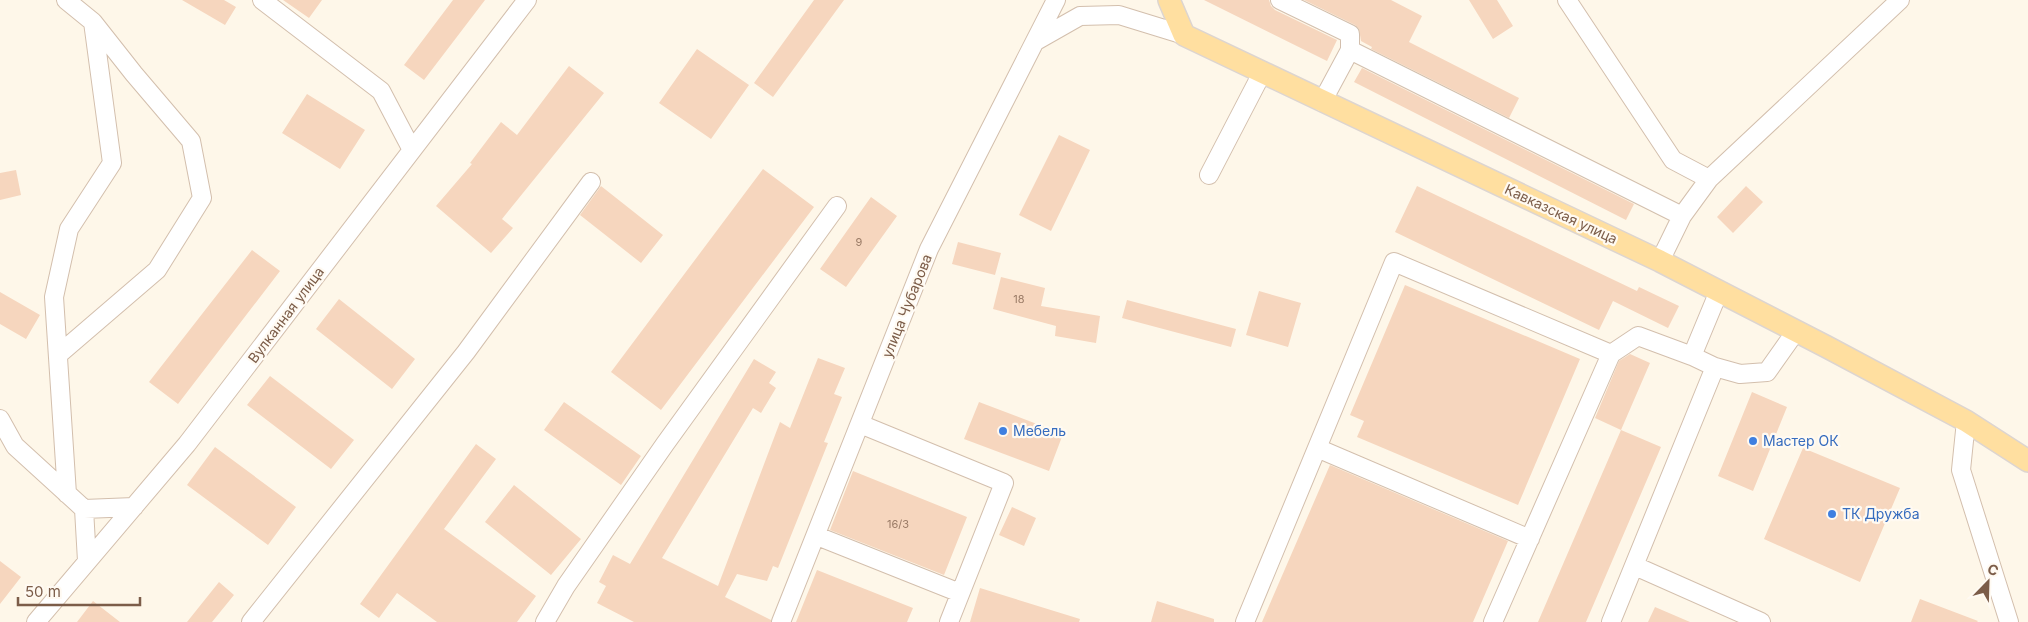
<svg xmlns="http://www.w3.org/2000/svg" width="2028" height="622" viewBox="0 0 2028 622" font-family="Inter,sans-serif">
	<rect width="100%" height="100%" fill="#fef7e9"/>
	<path fill="#f6d6be" d="M182,0H224L236,7L225,25Z
		M283,0H322L309,18Z
		M453,0H485L424,80L404,65Z
		M814,0H844L773,97L754,83Z
		M1204,0H1269L1271,6L1275,10L1337,40L1327,61Z
		M1304,0H1391L1422,16L1409,42L1519,98L1509,118L1371,49L1372,47L1361,41L1359,29L1355,25Z
		M1469,0H1497L1513,26L1493,39Z
		M697,49L749,85L711,139L659,103Z
		M569,66L604,93L502,219L513,228L491,253L436,206L472,164L470,163L501,122L517,135Z
		M1362,68L1634,204L1626,220L1354,82Z
		M307,94L365,130L340,169L282,133Z
		M1059,135L1090,150L1051,231L1019,215Z
		M763,169L814,207L661,410L611,372Z
		M16,170L21,195L0,200V173Z
		M601,186L663,235L641,263L580,215Z
		M1417,186L1637,291L1639,287L1679,306L1668,328L1613,301L1599,330L1395,232Z
		M1746,186L1763,202L1733,233L1717,217Z
		M871,197L897,216L846,287L820,269Z
		M958,242L1001,253L995,275L952,264Z
		M252,250L280,271L178,404L149,382Z
		M1001,277L1045,288L1041,306L1100,316L1096,343L1055,336L1056,326L993,309Z
		M1405,285L1580,359L1518,505L1357,437L1364,421L1350,415Z
		M1259,291L1301,303L1288,347L1246,335Z
		M0,292L40,315L26,339L0,324Z
		M339,299L415,359L392,389L316,329Z
		M1127,300L1236,329L1231,347L1122,318Z
		M1630,354L1650,363L1621,430L1595,418L1619,361Z
		M818,358L845,368L834,394L842,397L824,442L828,443L778,568L773,566L767,581L737,574L725,597L771,620V622H634L597,603L606,586L599,582L613,555L630,564L754,359L776,372L769,383L776,388L761,413L753,408L662,558L718,586L780,422L790,428Z
		M270,376L354,440L331,469L247,405Z
		M1752,392L1787,407L1753,491L1718,476Z
		M564,402L641,456L621,485L544,430Z
		M979,402L1063,434L1049,471L964,439Z
		M1621,430L1661,447L1586,622H1538Z
		M476,444L496,459L444,529L536,596L517,622H437L397,593L379,618L360,604Z
		M215,447L296,507L268,545L187,485Z
		M1803,448L1900,488L1860,582L1764,539Z
		M1330,465L1508,541L1473,622H1262Z
		M853,471L967,517L944,575L830,530Z
		M514,485L581,539L551,575L485,522Z
		M1012,507L1036,518L1024,546L999,535Z
		M0,561L21,577L0,604Z
		M817,570L913,608L907,622H796Z
		M219,582L234,595L212,622H187Z
		M980,588L1080,619L1079,622H970Z
		M1920,599L1978,621L1977,622H1911Z
		M93,601L120,622H77Z
		M1157,601L1214,619V622H1151Z
		M1655,607L1690,622H1648Z"/>
	<g fill="none" stroke-linecap="round" stroke-linejoin="round">
		<defs>
			<path id="minor" d="M66,0L93,22L112,163L69,229L54,297L67,494
				M262,0L381,91L412,150
				M1280,0L1350,34V50L1682,216
				M1567,0L1673,160L1709,179
				M1036,41L1080,16L1119,15L1184,35
				M1322,102L1350,50
				M1209,175L1262,73
				M1660,261L1682,216L1709,179L1900,0
				M58,355L157,270L202,198L191,141L134,74L93,22
				M1715,367L1740,374L1767,372L1796,331
				M0,419L15,446L84,509L134,507
				M1966,421L1961,470L2009,622
				M860,424L1004,483L949,622
				M1317,448L1530,539
				M84,509L87,561
				M817,536L960,593
				M1635,566L1761,622
				M36,622L187,444L527,0
				M251,622L466,352L591,182
				M545,622L566,586L665,444L837,206
				M781,622L929,249L1056,0
				M1245,622L1394,262L1611,354
				M1493,622L1611,354L1638,336L1692,356L1719,291
				M1611,622L1715,367L1692,356"/>
			<path id="major" d="M1169,0L1184,35L1660,261L1827,347L1966,421L2028,461"/>
		</defs>
		<use href="#minor" stroke="#d3bfad" stroke-width="20"/>
		<use href="#major" stroke="#ddd5d0" stroke-width="24"/>
		<use href="#minor" stroke="#fff" stroke-width="18"/>
		<use href="#major" stroke="#ffdfa0" stroke-width="21"/>
	</g>
	<g fill="#3f7fe0" stroke="#fffaf2" stroke-width="2">
		<circle cx="1003" cy="431" r="5"/>
		<circle cx="1753" cy="441" r="5"/>
		<circle cx="1832" cy="514" r="5"/>
	</g>
	<g text-anchor="middle" stroke-width="4.5" stroke-linejoin="round" paint-order="stroke">
		<g font-size="11" fill="#9a7b66">
			<text x="859" y="246">9</text>
			<text x="1019" y="303">18</text>
			<text x="898" y="528">16/3</text>
		</g>
		<g font-size="14" fill="#7c5d49" stroke="#fffaf2">
			<text transform="translate(1561 214) rotate(25)" y="5">Кавказская улица</text>
			<text transform="translate(907 306) rotate(-68)" y="5">улица Чубарова</text>
			<text transform="translate(286 315) rotate(-53)" y="5">Вулканная улица</text>
		</g>
		<g font-size="14" fill="#366cbe" stroke="#fffaf2" text-anchor="start">
			<text x="1013" y="436">Мебель</text>
			<text x="1763" y="446">Мастер ОК</text>
			<text x="1842" y="519">ТК Дружба</text>
		</g>
	</g>
	<g transform="translate(1988 582) rotate(23)" stroke="#fffaf2" stroke-width="4" paint-order="stroke">
	<path d="M0-4L9 19L0 12L-9 19Z" fill="#7c5d49"/>
	<text y="-8" font-size="14" font-weight="bold" text-anchor="middle" fill="#7c5d49">С</text>
	</g>
	<path d="M18 597v8h122v-8" fill="none" stroke="#7c5d49" stroke-width="2.5"/>
	<text x="25" y="597" font-size="15" fill="#7c5d49" stroke="#fffaf2" stroke-width="4" paint-order="stroke">50 m</text>
</svg>
